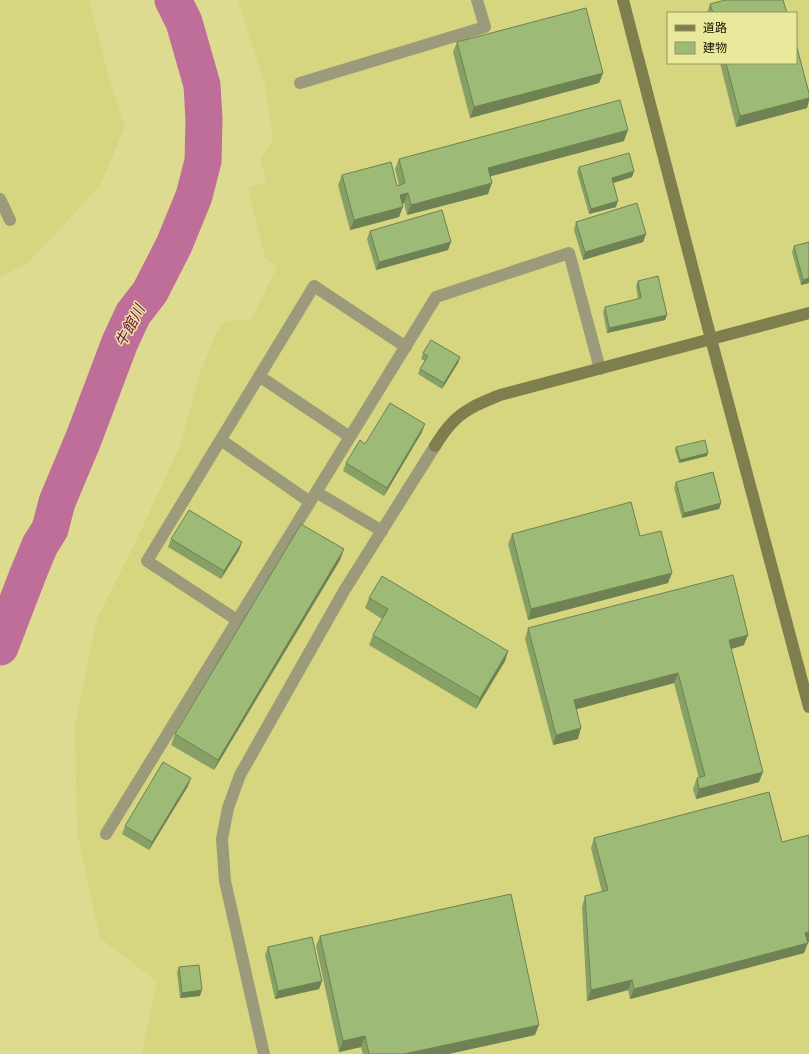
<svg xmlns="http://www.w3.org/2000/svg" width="809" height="1054" viewBox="0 0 809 1054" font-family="Overpass,'Noto Sans JP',sans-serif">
	<rect width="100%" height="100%" fill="#dcdb8f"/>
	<path fill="#d6d580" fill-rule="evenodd" d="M0,0H89L110,82L125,127L99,187L28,263L0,277Z
		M238,0H809V1054H142L157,981L100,938L77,832L75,725L97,619L137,539L180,446L201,370L216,333L225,321L251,320L277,267L265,258L248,188L267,182L260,159L273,140L265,84ZM668,13H796V63H668Z"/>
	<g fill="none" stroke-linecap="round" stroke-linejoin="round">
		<path stroke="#bf6d99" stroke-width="37" d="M0,647L28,574L40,545L50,529L57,502L83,440L120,342L133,314L150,292L174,245L194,196L203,161L204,120L202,85L184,22L173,0"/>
		<path stroke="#9b9b7c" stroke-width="12" d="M300,83L485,27L477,0
			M0,199L10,220
			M259,376L350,437
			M221,440L310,502
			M316,492L382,531
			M237,620L147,561L314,286L406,347
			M106,834L436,297L569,253L600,369"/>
		<path stroke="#9b9b7c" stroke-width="12" d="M264,1054L225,881L222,839L228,808L240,775L344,591L435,446"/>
		<path stroke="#7f7e4f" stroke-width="12" d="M623,0L711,339L809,707
			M435,446C440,438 445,430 452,423C464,409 483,402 500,395L809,313"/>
	</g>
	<path fill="#87a065" d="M710,4L787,13H707Z
		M457,42L603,73L599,83L470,118L453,52Z
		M720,63H796L807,108L736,127Z
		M624,141L490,176L488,194L407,215L404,203L402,204L399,217L350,230L338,185L342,175L397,186L399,185L395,169L399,159Z
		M579,167L634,171L632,177L613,183L616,207L589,214L577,172Z
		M576,222L646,234L643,242L583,260L574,230Z
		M370,231L448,250L376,270L367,239Z
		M809,242V283L801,285L792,252L794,246Z
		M638,281L667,315L665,320L607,333L603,312L605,307L638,299L636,286Z
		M423,353L460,357L458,363L442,389L418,374L420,369L425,361L421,359Z
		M422,432L384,496L343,471L346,463L365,444Z
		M676,447L707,456L679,463L675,450Z
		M676,482L721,503L719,509L682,518L674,488Z
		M512,534L640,536L668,583L528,620L508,544Z
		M171,539L242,542L239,550L221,579L168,547Z
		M340,560L214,770L171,745L175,734Z
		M369,598L508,651L505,661L476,709L369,645L373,635L382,619L365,608Z
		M528,628L744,645L731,649L759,782L696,799L693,789L697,778H699L674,683L576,709L578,739L553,745L525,639Z
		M188,786L149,850L122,834L125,826Z
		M809,835V942H808L804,953L630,999L628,990L587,1001L582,907L585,896L602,892L591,848L594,838L782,842Z
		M320,936L535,1035L448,1054H363L361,1047L339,1052L316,946Z
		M268,947L322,981L319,989L275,999L265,955Z
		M179,967L200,996L180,998L177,972Z"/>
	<path fill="#6e8253" d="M603,73L599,83L470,118L474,107Z
		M809,98V101L807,108L736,127L740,116Z
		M628,130L624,141L484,178L488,168Z
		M634,171L632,177L610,184L612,178Z
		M492,183L488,194L407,215L411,205Z
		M408,193L404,203L396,205L400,195Z
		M618,201L616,207L589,214L591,209Z
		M403,207L399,217L350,230L354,220Z
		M646,234L643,242L583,260L585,252Z
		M451,242L448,250L376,270L379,262Z
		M809,278V283L801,285L803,280Z
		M667,315L665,320L607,333L609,328Z
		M460,357L458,363L442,389L444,383Z
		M425,424L422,432L384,496L387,488Z
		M708,453L707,456L679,463L680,460Z
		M721,503L719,509L682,518L684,513Z
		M242,542L239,550L221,579L224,571Z
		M344,549L340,560L214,770L218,760Z
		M672,573L668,583L528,620L531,609Z
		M748,635L744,645L725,651L729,640Z
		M508,651L505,661L476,709L480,698Z
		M678,673L674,683L570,711L574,700Z
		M581,728L578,739L553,745L556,735Z
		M763,772L759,782L696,799L699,789Z
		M191,778L188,786L149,850L152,842Z
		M809,932V942L802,944L805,933Z
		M808,943L804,953L630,999L634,989Z
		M632,980L628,990L587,1001L591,990Z
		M322,981L319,989L275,999L278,991Z
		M202,990L200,996L180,998L182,993Z
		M539,1025L535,1035L448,1054H404Z
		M365,1036L361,1047L339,1052L343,1041Z"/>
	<path fill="#9dba76" stroke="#6e8253" d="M725,0H783L787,13H713L710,4Z
		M586,8L603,73L474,107L457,42Z
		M796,44L809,93V98L740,116L726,63H796Z
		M620,100L628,130L488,168L492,183L411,205L408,193L400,195L403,207L354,220L342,175L391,162L397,186L405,183L399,159Z
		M629,153L634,171L612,178L618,201L591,209L579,167Z
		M637,203L646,234L585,252L576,222Z
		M442,210L451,242L379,262L370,231Z
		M809,242V278L803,280L794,246Z
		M658,276L667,315L609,328L605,307L641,298L638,281Z
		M431,340L460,357L444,383L420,369L428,356L423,353Z
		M390,403L425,424L387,488L346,463L360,440L365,444Z
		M705,440L708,453L680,460L676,447Z
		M713,472L721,503L684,513L676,482Z
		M631,502L640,536L661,531L672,573L531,609L512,534Z
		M189,510L242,542L224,571L171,539Z
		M301,524L344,549L218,760L175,734Z
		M733,575L748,635L729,640L763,772L699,789L697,778L705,776L678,673L574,700L581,728L556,735L528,628Z
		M382,576L508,651L480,698L373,635L388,609L369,598Z
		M163,762L191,778L152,842L125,826Z
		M769,792L782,842L809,835V932L805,933L808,943L634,989L632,980L591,990L585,896L608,890L594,838Z
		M511,894L539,1025L404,1054H369L365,1036L343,1041L320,936Z
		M312,937L322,981L278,991L268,947Z
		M199,965L202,990L182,993L179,967Z"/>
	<g text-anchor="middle" stroke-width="3" stroke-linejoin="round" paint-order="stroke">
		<g font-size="15" font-style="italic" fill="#71094d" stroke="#e9e99c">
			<text transform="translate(130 326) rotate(-62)" y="5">牛館川</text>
		</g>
	</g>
	<rect x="667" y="12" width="130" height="52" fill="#e9e99c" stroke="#95945e"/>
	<rect x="675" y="25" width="20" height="6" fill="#7f7e4f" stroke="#95945e"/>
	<text x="703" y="32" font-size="12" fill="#161500">道路</text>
	<rect x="675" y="42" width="20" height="12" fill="#9dba76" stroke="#95945e"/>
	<text x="703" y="52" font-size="12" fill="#161500">建物</text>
</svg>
